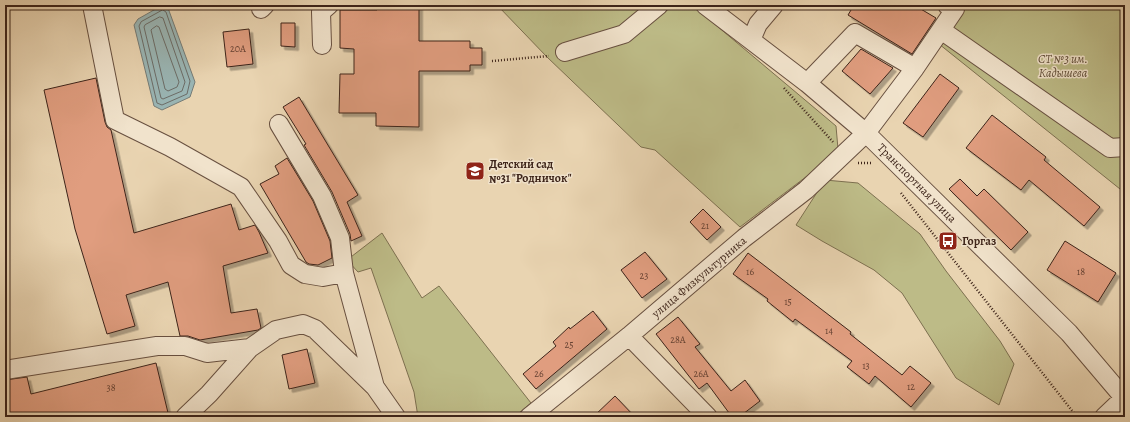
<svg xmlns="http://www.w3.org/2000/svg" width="1130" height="422" viewBox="0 0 1130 422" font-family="Alegreya,serif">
	<defs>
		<filter id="shadow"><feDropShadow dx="3.5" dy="3.5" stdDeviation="0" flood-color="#0004"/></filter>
	</defs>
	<rect width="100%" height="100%" fill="#e9d4b1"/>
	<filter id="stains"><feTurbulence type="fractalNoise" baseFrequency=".005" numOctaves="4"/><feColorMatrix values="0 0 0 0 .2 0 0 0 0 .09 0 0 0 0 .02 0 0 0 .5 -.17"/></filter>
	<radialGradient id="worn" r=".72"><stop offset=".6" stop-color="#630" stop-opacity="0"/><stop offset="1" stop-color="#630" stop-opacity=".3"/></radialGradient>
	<path fill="#bdbb87" stroke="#7d7050" d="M497,5H692L836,126L838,149L815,170L740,227L655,150L641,147L547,57Z
		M960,5H1125V193L939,44Z
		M825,180L858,183L920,234L946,271L1000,341L1014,364L999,405L956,378L902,293L874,270L822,241L796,225Z
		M382,233L422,298L439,286L531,403L514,417H418L414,392L371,268L358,272L347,260Z"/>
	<path fill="#9ab6b5" stroke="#757c77" d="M161,6L168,8L195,82L190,97L162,110L154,106L134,25L138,19Z"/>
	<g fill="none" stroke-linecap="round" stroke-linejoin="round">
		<path stroke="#6c6d68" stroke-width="1" d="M163,10L166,12L190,81L187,94L162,105L157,103L139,26L141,22Z
			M160,17L163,18L185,82L182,91L163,99L161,98L144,27L145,25Z
			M157,26L159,27L179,82L177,87L168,91L165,89L151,30L152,29Z"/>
	</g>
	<path fill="#e09d7f" stroke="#3d241a" filter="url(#shadow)" d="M377,5H419V41H470V48H482V65H470V71H419V127L376,126V113H339L340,74H354V49L340,48V10H377Z
		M854,5H914L936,18L912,54L848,15Z
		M281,23H295V47L281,46Z
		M249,29L253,64L227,67L223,32Z
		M861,49L893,68L870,94L842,71Z
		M940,74L959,88L923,137L903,123Z
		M96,78L105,122L107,127L111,130L134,233L231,204L239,230L255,225L259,232L268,253L223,266L231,313L257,309L261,328L258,330L200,340L188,336H180L168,282L126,295L135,326L107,334L75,229L44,90Z
		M299,97L358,195L347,202L362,236L351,241L350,234L332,192L304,145L306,144L283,107Z
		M992,115L1046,157L1044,160L1100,207L1084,226L1029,180L1021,190L966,148Z
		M287,158L313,201L330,241L332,258L318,265L309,264L306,262L260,184L279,174L275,166Z
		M960,179L977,196L984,189L1028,232L1011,250L949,189Z
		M703,209L721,227L707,240L690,222Z
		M1065,241L1116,273L1098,302L1047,270Z
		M645,252L667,279L642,298L621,270Z
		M748,253L851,332L850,334L902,375L910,366L931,383L911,407L875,376L869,384L847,367L852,361L795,319L793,322L767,301L768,299L733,274Z
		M593,311L607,329L536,389L523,374L556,346L553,342L569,327L570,329Z
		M678,317L700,344L695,347L731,391L745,380L760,401L739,417H732L707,383L699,389L656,334Z
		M307,349L315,383L289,389L282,355Z
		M156,363L169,417H5V380L27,377L31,394Z
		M615,396L635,417H593Z"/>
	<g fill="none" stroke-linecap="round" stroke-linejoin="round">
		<defs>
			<path id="minor" d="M92,5L115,120L170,147L241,187L278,241L291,265L305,274L323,277L344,273
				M705,5L807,83L866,133L1069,333L1125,399
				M261,9L265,5
				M941,30L1110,148L1125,147
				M751,40L758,24L774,5
				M322,45L321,12L329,5
				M565,52L624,34L659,5
				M807,83L855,33L915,68
				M279,124L322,196L340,238L344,273L375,387
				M629,336L708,417
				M5,370L157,346H185L207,353L250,348L276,330L303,324L315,329L375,387L396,417
				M185,417L209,394L250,348
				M529,417L629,336L744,238L806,190L866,133L915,68L955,9L947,5
				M1104,417L1124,398"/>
		</defs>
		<use href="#minor" stroke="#685040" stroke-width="20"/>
		<path stroke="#3d241a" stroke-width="2.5" stroke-dasharray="1 2" stroke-linecap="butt" d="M682,5L689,10
			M492,61L549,56
			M784,88L833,142
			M858,163H872
			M901,193L1077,417"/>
		<use href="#minor" stroke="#f1e3cc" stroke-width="18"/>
	</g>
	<defs>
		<symbol id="school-square" viewBox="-11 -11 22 22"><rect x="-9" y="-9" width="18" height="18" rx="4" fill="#8f2418" stroke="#f1e3cc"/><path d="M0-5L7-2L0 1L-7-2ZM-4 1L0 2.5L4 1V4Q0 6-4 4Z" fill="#fff"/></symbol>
		<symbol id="bus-square" viewBox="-11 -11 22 22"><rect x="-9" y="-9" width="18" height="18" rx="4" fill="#8f2418" stroke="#f1e3cc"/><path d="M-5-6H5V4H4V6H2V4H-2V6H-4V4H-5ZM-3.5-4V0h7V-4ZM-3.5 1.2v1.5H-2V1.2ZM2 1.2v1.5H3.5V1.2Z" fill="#fff"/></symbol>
	</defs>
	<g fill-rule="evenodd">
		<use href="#school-square" x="464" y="160" width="22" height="22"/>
		<use href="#bus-square" x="937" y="230" width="22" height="22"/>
	</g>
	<g text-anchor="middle" stroke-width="3" stroke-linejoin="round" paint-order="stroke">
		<g font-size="10" fill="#664233">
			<text x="238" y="52">20А</text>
			<text x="705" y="229">21</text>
			<text x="750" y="275">16</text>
			<text x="1081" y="275">18</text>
			<text x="644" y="279">23</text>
			<text x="788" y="305">15</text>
			<text x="829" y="334">14</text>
			<text x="678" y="343">28А</text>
			<text x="569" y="348">25</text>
			<text x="866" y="369">13</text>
			<text x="539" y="377">26</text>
			<text x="701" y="377">26А</text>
			<text x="911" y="390">12</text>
			<text x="111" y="391">38</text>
		</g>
		<g font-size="12" font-style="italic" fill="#5d4a35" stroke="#f1e3cc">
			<text x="1063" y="63">СТ №3 им.<tspan x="1063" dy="14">Кадышева</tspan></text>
		</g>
		<g font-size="12" font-weight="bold" fill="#3d241a" stroke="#f1e3cc" text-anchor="start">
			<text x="489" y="168">Детский сад<tspan x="489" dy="14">№31 "Родничок"</tspan></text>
			<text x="962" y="245">Горгаз</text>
		</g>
		<g font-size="12" fill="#3d241a" stroke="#f1e3cc">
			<text transform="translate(917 183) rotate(45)" y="4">Транспортная улица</text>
			<text transform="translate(699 277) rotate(-40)" y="4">улица Физкультурника</text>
		</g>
	</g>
	<rect width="1130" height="422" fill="none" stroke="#e9d4b1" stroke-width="20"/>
	<rect x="6" y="6" width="1118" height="410" fill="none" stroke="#3d241a" stroke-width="2"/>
	<rect x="10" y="10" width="1110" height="402" fill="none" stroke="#3d241a"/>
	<rect width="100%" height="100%" filter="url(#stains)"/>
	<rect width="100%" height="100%" fill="url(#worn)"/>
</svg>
